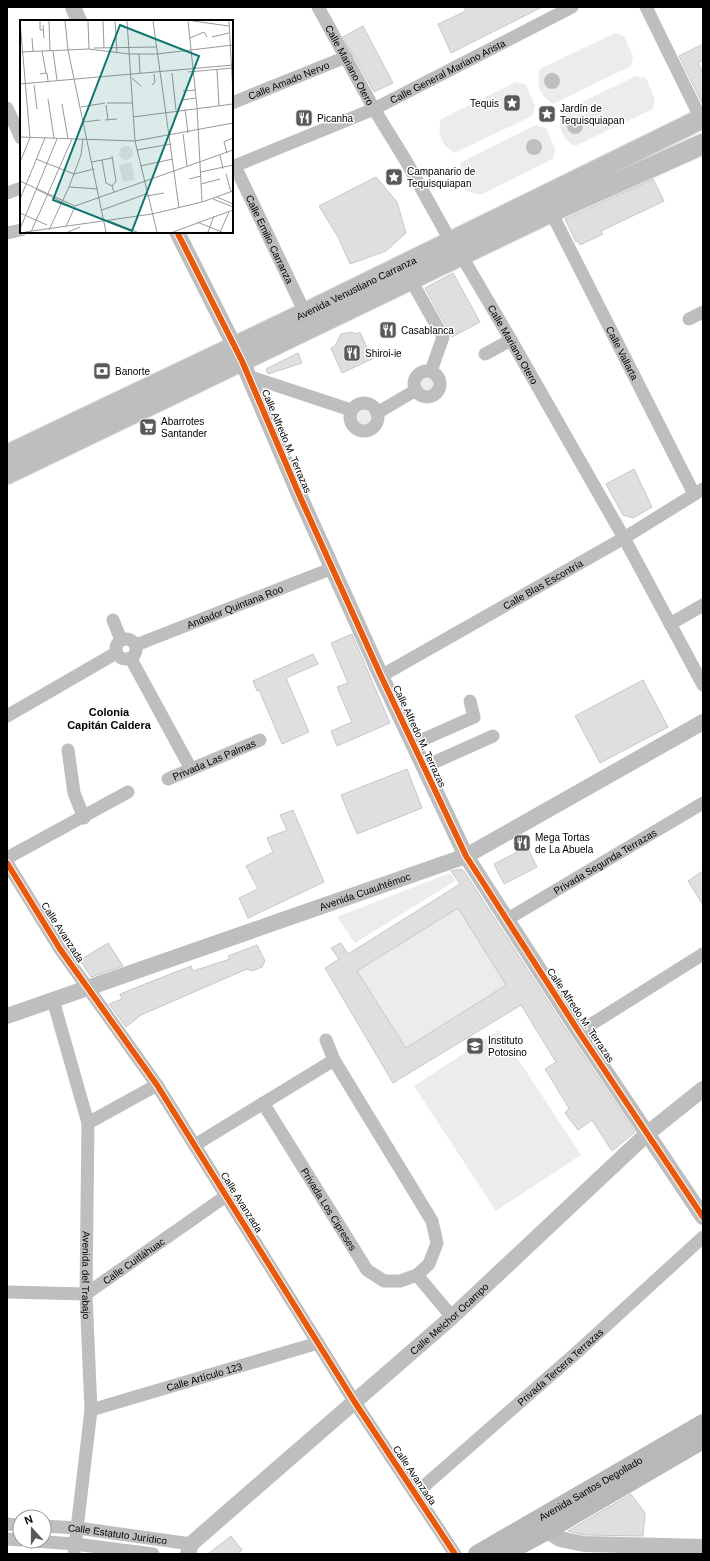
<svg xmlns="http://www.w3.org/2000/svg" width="710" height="1561" viewBox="0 0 710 1561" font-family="Helvetica,sans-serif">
	<rect width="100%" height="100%" fill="#fff"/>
	<path fill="#ececec" d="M615,33L624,36L633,56L631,66L553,104C539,95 536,85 540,69Z
		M636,76L646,78L655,99L653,109L575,146C561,138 558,127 561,112Z
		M516,82L526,85L535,106L532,116L454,153C441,145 437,134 441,119Z
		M536,125L546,128L555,149L553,159L480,195L465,190L458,174L461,162Z
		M416 384a11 11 0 1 1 22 0a11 11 0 1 1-22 0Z
		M353 417a11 11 0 1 1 22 0a11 11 0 1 1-22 0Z
		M450,873L455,881L355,943L337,917Z
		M458,908L506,985L406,1048L357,971Z
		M499,1030L581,1155L496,1211L414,1086Z"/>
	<path fill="#bfbfbf" d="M544 81a8 8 0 1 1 16 0a8 8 0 1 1-16 0Z
		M504 102a8 8 0 1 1 16 0a8 8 0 1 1-16 0Z
		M567 126a8 8 0 1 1 16 0a8 8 0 1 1-16 0Z
		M526 147a8 8 0 1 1 16 0a8 8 0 1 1-16 0Z"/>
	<path fill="#dfdfdf" stroke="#c7c7c7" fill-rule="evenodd" d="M464,7H542L451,53L438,24L466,11Z
		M363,26L393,83L374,92L343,37Z
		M703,44V60L698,63L703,73V105L679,56Z
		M376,177L397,202L406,233L386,251L350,264L338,237L319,206Z
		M653,179L664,201L601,231L603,234L580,245L578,241L576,242L565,219Z
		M453,273L480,322L452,337L425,288Z
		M351,332L357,334L360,332L372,359L342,373L331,348L335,346L341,334Z
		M298,353L302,363L268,374L266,369Z
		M634,469L652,507L633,518L623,515L606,484Z
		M352,634L390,723L337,746L331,731L352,722L337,687L348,683L331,643Z
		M313,654L318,664L286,678L309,732L282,744L259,690L257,691L253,681Z
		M643,680L668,727L600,763L575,716Z
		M407,769L422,808L357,834L341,795Z
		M293,810L324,882L248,918L239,898L258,889L246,866L273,852L267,838L287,830L280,815Z
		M527,847L537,867L504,884L494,864Z
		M460,869L464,871L571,1037L635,1132L612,1151L592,1120L578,1130L565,1113L569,1108L545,1069L556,1062L521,1005L393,1083L325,968L339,959L331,948L341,943L348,954L460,884L451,871ZM458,908L506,985L406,1048L357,971Z
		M703,871V905L688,881Z
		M108,943L123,966L91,977L80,960Z
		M257,945L265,961L262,967L252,971L247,969L141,1015L126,1027L109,1004L122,999L120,994L130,990L191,966L193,971L230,959L228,956Z
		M631,1494L645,1513L643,1536L585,1535L568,1531Z
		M231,1536L242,1550L237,1554H208Z"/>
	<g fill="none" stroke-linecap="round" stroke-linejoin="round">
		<defs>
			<g id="primary">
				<path id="s19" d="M7,455L305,313L703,118"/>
				<path d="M7,474L551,212L703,144"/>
			</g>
		</defs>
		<use href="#primary" stroke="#dbdbdb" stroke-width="22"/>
		<g stroke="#bebebe" stroke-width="13">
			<path id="s1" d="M318,7L374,109L406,161L451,242L461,255L511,340L624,538L703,685"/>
			<path d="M646,7L703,123"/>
			<path id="s2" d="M232,103L346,57"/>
			<path d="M7,108L21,138"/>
			<path id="s3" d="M235,166L305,313"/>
			<path id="s4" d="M232,167L374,109L572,7"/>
			<path d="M7,193L21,188"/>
			<path id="s5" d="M551,212L694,494"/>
			<path d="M7,233L21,230"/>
			<path d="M411,280L443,337L431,371"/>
			<path d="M689,319L703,312"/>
			<path d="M485,354L511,340"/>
			<circle cx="427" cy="384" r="13"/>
			<path d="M248,376L351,410"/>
			<circle cx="364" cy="417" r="14"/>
			<path d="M377,413L416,390"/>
			<path d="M113,620L121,640"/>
			<path d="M670,624L703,605"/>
			<circle cx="126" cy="649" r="10"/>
			<path id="s6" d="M136,645L333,568"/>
			<path d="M131,659L191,769"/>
			<path id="s7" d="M381,676L624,538L703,489"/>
			<path d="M7,716L116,653"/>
			<path d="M413,744L474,717L470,701"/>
			<path d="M68,750L74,793L84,818"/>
			<path d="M424,767L493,736"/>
			<path id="s8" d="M168,779L260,740"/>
			<path d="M7,858L128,792"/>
			<path d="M7,863L60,949L157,1085L354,1401L455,1554"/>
			<path id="s9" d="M506,920L703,803"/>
			<path id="s10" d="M53,1000L88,1123L86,1294L91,1410L74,1554"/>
			<path d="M579,1032L703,954"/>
			<path id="s11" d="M263,1103L367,1270L384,1281H400L417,1275L429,1264L437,1243L432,1221L334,1060L326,1040"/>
			<path d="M88,1123L157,1085"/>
			<path d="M195,1145L334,1060"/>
			<path d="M417,1275L452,1317"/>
			<path id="s12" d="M7,1292L86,1294L226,1196"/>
			<path id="s13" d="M91,1410L318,1343"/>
			<path id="s14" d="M415,1494L575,1354L703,1237"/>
			<path d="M7,1524L20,1525"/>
			<path id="s15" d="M44,1526L78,1528L191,1544"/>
			<path d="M7,1539L20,1540"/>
			<path d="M33,1541L75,1544L153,1554"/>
		</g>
		<g stroke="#bebebe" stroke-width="16">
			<path d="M73,7L79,21"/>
			<path d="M177,232L242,361L301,499L381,676L466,856L579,1032L703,1217"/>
			<path id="s16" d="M7,1016L466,856L703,722"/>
			<path d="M539,1523L547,1531L560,1539L584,1544L703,1547"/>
			<path id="s17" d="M188,1554L191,1544L452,1317L648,1133L703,1089"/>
		</g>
		<g stroke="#b8b8b8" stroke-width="18">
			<path id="s18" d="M477,1554L703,1423"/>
			<path d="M504,1554L547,1531L703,1440"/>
		</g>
		<use href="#primary" stroke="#bebebe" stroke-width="20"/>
		<defs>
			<path id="cycleway" d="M177,232L242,361L301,499L381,676L466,856L579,1032L703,1217
				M7,863L60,949L157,1085L354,1401L455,1554"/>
		</defs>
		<use href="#cycleway" stroke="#fff" stroke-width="8"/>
		<use href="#cycleway" stroke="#e8590c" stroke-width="6"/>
	</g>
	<defs>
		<symbol id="sight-square" viewBox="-11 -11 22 22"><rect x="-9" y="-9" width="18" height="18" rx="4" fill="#595959" stroke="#fff"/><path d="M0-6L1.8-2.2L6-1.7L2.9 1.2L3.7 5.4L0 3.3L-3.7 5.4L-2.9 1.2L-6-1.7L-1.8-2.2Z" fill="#fff"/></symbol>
		<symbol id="restaurant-square" viewBox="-11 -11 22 22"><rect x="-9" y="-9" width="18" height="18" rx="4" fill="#595959" stroke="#fff"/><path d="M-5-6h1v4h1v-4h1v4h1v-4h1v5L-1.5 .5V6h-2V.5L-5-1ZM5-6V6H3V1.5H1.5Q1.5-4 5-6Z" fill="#fff"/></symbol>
		<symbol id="bank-square" viewBox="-11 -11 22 22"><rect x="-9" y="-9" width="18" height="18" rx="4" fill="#595959" stroke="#fff"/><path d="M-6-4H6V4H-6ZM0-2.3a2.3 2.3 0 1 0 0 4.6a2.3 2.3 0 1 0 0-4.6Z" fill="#fff"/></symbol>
		<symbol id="supermarket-square" viewBox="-11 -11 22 22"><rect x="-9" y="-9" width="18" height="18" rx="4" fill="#595959" stroke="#fff"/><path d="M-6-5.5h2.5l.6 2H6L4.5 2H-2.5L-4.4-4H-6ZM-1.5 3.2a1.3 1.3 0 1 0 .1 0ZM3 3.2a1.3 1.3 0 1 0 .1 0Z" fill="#fff"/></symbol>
		<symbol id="school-square" viewBox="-11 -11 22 22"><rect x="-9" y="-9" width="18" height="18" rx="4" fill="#595959" stroke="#fff"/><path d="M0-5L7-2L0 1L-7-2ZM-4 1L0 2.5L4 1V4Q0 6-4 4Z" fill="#fff"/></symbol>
	</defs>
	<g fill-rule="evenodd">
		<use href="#sight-square" x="502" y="93" width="20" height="20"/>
		<use href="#sight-square" x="537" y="104" width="20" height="20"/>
		<use href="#restaurant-square" x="294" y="108" width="20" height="20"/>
		<use href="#sight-square" x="384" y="167" width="20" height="20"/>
		<use href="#restaurant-square" x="378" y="320" width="20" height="20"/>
		<use href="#restaurant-square" x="342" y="343" width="20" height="20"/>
		<use href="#bank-square" x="92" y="361" width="20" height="20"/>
		<use href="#supermarket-square" x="138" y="417" width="20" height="20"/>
		<use href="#restaurant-square" x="512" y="833" width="20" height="20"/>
		<use href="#school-square" x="465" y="1036" width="20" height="20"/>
	</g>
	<g text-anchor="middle" stroke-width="3" stroke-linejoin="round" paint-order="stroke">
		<g font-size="10" fill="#000" stroke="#fff">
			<text dy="4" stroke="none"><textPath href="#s1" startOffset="66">Calle Mariano Otero</textPath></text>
			<text dy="4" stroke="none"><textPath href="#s4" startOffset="236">Calle General Mariano Arista</textPath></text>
			<text dy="4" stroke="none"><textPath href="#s2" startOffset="61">Calle Amado Nervo</textPath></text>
			<text dy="4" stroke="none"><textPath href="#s3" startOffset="81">Calle Emilio Carranza</textPath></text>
			<text dy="4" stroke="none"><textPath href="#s19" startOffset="387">Avenida Venustiano Carranza</textPath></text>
			<text dy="4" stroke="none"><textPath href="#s1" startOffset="390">Calle Mariano Otero</textPath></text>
			<text dy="4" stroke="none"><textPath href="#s5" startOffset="158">Calle Vallarta</textPath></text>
			<text transform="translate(287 441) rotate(67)" y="4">Calle Alfredo M. Terrazas</text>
			<text dy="4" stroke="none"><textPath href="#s7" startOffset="186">Calle Blas Escontría</textPath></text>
			<text dy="4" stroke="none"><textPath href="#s6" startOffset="106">Andador Quintana Roo</textPath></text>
			<text transform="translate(420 736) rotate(65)" y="4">Calle Alfredo M. Terrazas</text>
			<text dy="4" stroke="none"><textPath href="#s8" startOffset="50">Privada Las Palmas</textPath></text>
			<text dy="4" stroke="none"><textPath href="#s9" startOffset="115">Privada Segunda Terrazas</textPath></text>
			<text dy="4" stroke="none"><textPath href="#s16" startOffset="379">Avenida Cuauhtémoc</textPath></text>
			<text transform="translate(63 932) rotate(57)" y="4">Calle Avanzada</text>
			<text transform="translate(581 1015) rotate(56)" y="4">Calle Alfredo M. Terrazas</text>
			<text transform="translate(242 1202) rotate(58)" y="4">Calle Avanzada</text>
			<text dy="4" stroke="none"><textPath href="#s11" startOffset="125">Privada Los Cipreses</textPath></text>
			<text dy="4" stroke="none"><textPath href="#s12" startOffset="137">Calle Cuitláhuac</textPath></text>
			<text dy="4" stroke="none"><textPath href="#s10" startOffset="280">Avenida del Trabajo</textPath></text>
			<text dy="4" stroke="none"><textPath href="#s17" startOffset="353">Calle Melchor Ocampo</textPath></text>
			<text dy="4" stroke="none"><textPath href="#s14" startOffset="193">Privada Tercera Terrazas</textPath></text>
			<text dy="4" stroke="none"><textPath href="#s13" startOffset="118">Calle Artículo 123</textPath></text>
			<text transform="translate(415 1475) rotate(56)" y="4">Calle Avanzada</text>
			<text dy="4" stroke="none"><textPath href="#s18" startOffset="131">Avenida Santos Degollado</textPath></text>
			<text dy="4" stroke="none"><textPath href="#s15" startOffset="74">Calle Estatuto Jurídico</textPath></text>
		</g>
		<g font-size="10" fill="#000" stroke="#fff" text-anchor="start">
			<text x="499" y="107" text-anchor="end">Tequis</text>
			<text x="560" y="112">Jardín de<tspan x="560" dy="12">Tequisquiapan</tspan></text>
			<text x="317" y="122">Picanha</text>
			<text x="407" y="175">Campanario de<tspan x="407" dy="12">Tequisquiapan</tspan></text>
			<text x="401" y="334">Casablanca</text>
			<text x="365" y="357">Shiroi-ie</text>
			<text x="115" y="375">Banorte</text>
			<text x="161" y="425">Abarrotes<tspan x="161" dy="12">Santander</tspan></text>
			<text x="535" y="841">Mega Tortas<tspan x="535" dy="12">de La Abuela</tspan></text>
			<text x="488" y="1044">Instituto<tspan x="488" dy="12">Potosino</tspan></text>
		</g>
		<g font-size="11" font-weight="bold" fill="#000" stroke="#fff">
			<text x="109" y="716">Colonia<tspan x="109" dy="13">Capitán Caldera</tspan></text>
		</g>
	</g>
	<g transform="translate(20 20)">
		<rect width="213" height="213" fill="#fff"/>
		<path d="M99 133a7 7 0 1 1 14 0a7 7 0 1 1-14 0ZM111,142L115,160L103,162L99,145Z" fill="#ececec"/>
		<path fill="none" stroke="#999" stroke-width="1" d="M20,1V10H24M29,1L30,31M45,1L48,30L86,212M68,1L69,29L109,34H137L213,25M83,1L84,28M95,1L97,33M107,1L115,121L137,212M133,1L159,188M168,1L177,87L182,182M173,1L209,6M209,1L213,73M23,5L24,18M192,17L209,13M12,18L13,31M170,18L184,12L187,17M74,28L136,27M22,31L26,53M33,31L37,60M0,32L69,29M119,34L120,53M197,50L199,86M168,52L213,48M152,53L156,90M20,54L27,53L28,61M112,58L121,66M0,64L213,45M14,65L17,89M132,65L135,62L134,54M163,71L176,70M28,79L34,118M162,80L176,78M87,83H113M42,84L48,119M86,85L88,100M61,87L85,83M165,89L168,113M113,97L213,84M85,100L97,99M63,102L80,100M163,114L167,146M0,117L115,121L213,103M117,130L151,124M207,133L204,122L213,118M200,135L203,149M92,136L96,161L92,166M16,139L54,154L74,149M82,140L86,163L92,166L94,172M0,142L10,118L0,1M72,142L92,138M120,146L153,139M181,152L213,145M206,154L211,172M169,159L181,156M0,161L55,186M181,164L200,159M49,167L78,169M16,169L54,188M127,176L144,173M197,177L213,184M0,179L25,118M193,179L213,187M55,186L213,130M82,190L126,174M0,193L27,205M89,201L117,212M177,202L202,212M46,206L55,187M0,209L37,119M29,210L49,167L61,135L63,119M5,212L132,194L182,182L213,171M11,212L52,119M48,212L60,207M153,212L213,190M188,212L194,196M200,212L209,192"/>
		<path fill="#0f766e" fill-opacity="0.15" stroke="#0f766e" stroke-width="2" d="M100,5L179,36L112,211L33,180Z"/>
		<rect width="213" height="213" fill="none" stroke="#000" stroke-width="2"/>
	</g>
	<rect width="710" height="1561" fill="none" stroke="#000000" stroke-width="16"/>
	<g transform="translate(32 1529) rotate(339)"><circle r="19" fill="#ffffff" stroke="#999999"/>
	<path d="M0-3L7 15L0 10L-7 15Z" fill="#595959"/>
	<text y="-6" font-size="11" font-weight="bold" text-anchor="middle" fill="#000000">N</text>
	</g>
</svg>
